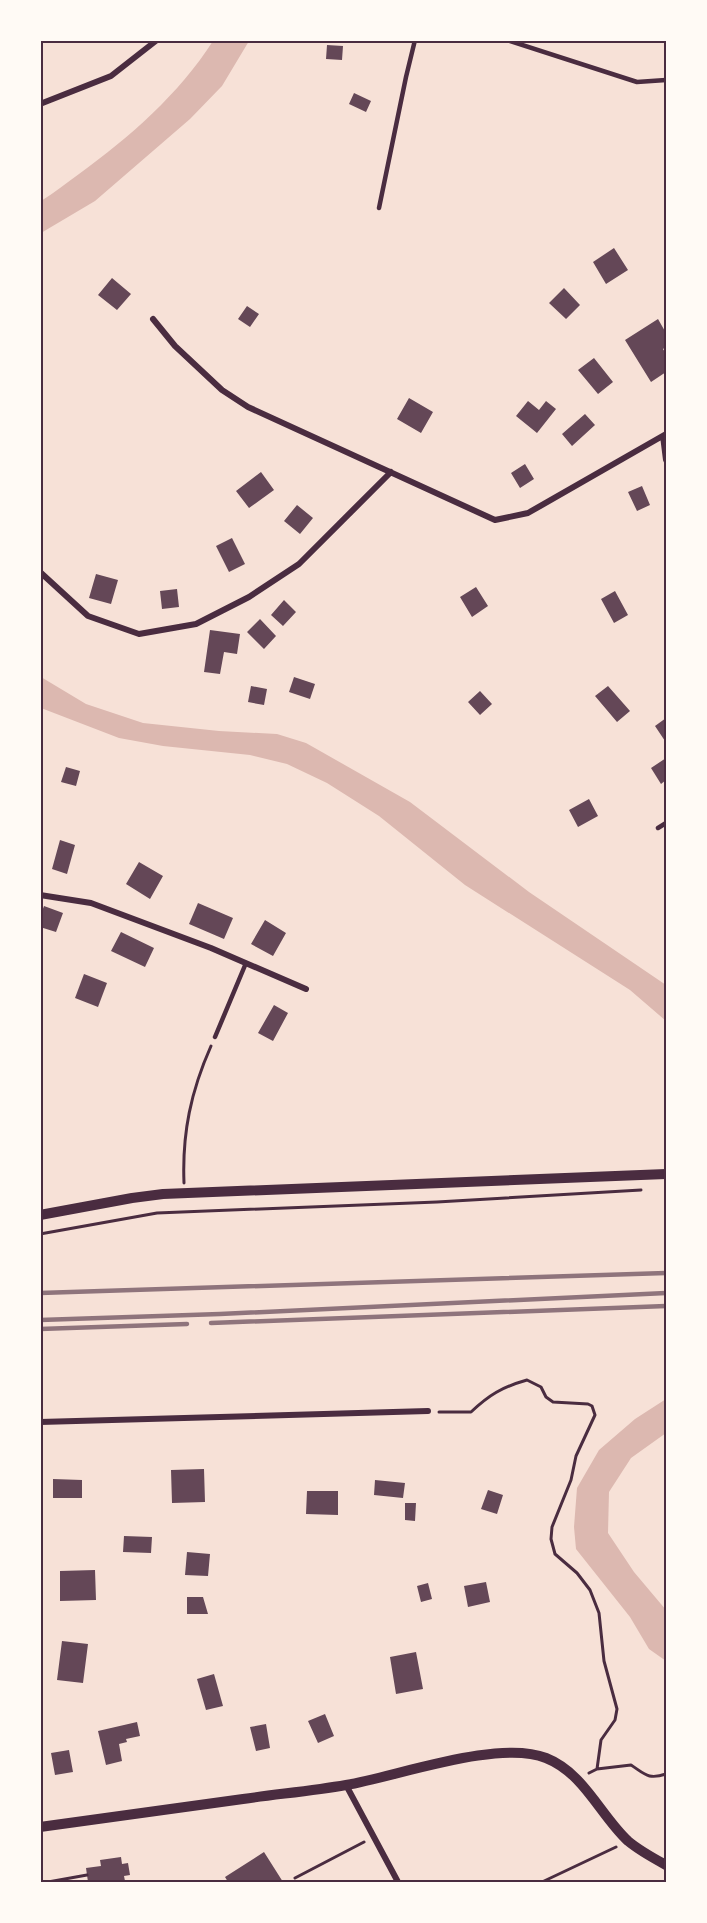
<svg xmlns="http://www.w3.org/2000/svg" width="707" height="1923" viewBox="0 0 707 1923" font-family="Manrope,sans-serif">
	<rect width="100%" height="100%" fill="#f7e1d7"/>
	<path fill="#dcb8b0" d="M213,41H249L222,86L190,119L95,201L41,233V201C54,193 66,183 79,174C130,137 179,94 213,41Z
		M41,677L86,704L143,723L219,731L277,734L306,743L410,802L529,892L666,985V1021L630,990L465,885L379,816L327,783L287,764L250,755L163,746L119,738L41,708Z
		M666,1399V1433L631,1458L609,1492L608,1533L634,1572L666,1610V1661L649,1649L630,1617L576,1549L574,1527L577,1488L599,1450L635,1419Z"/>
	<path fill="#644757" d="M327,45L343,46L342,60L326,59Z
		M354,93L371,101L366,112L349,104Z
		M614,248L628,270L606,284L593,262Z
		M112,278L131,294L117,310L98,295Z
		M564,288L580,305L566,319L549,303Z
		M247,306L259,314L250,327L238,319Z
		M658,319L666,333V347L663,349L666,354V372L651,382L625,340Z
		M594,358L613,382L598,394L578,370Z
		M409,398L433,412L421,433L397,419Z
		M528,401L539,410L546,401L556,409L537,433L516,416Z
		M585,414L595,425L572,446L562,434Z
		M525,464L534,479L520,488L511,473Z
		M261,472L274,490L249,508L236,491Z
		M642,486L650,505L637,511L628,492Z
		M297,505L313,518L300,534L284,521Z
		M232,538L245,564L229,572L216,546Z
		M96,574L118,580L111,604L89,598Z
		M476,587L488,606L472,617L460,597Z
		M177,589L179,607L162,609L160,591Z
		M615,591L628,615L614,623L601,599Z
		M284,600L296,612L283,626L271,615Z
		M260,619L276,636L264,649L247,632Z
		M210,630L240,634L237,654L224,652L220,674L204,672Z
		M294,677L315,684L310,699L289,692Z
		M251,686L267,689L264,705L248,702Z
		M608,686L630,711L617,722L595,696Z
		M480,691L492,704L480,715L468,702Z
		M666,718V740L665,741L655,726Z
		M666,758V780L661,784L651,768Z
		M66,767L80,771L76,786L61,782Z
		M589,799L598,816L578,827L569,810Z
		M60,840L75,845L67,874L52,869Z
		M139,862L163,876L150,899L126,884Z
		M198,903L233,918L224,939L189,924Z
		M44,906L63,913L56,932L40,927V917Z
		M265,920L286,933L273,956L251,944Z
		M121,932L154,948L145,967L111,951Z
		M84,974L107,983L98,1007L75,998Z
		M274,1005L288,1013L273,1041L258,1033Z
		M204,1469L205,1502L172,1503L171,1470Z
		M53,1479L82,1480V1498H53Z
		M375,1480L405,1483L403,1498L374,1495Z
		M488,1490L503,1495L497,1514L481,1509Z
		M307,1491H338V1515L306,1514Z
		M405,1503H416L415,1521L405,1520Z
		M124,1536L152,1537L151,1553L123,1552Z
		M187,1552L210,1554L208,1576L185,1575Z
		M95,1570L96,1600L60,1601V1571Z
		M486,1582L490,1602L468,1607L464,1586Z
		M428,1583L432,1599L421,1602L417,1586Z
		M187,1597H203L208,1614H187Z
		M62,1641L88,1644L83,1683L57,1680Z
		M416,1652L423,1689L396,1694L390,1657Z
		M214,1674L223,1706L206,1710L197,1679Z
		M325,1714L334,1736L318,1743L308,1721Z
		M137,1722L140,1736L126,1739L127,1742L119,1744L122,1761L106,1765L98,1731Z
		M266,1724L270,1748L256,1751L250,1727Z
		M69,1750L73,1772L55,1775L51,1753Z
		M264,1852L283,1882H228L225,1877Z
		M121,1857L122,1864L128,1863L130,1875L124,1876L125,1881L103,1882V1880L88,1882L86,1868L101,1866L100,1860Z"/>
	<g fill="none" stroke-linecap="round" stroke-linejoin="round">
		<path stroke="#4a2c40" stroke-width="3" d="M184,1183C182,1133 191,1091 211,1046
			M40,1234L157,1213L437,1202L641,1190
			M439,1412H471C489,1395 502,1387 527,1380L541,1387L546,1397L553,1402L588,1404L592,1406L595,1415L576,1456L571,1480L552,1527L551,1539L555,1554L577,1573L590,1590L599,1613L604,1661L617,1709L615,1720L601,1740L597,1769L589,1773
			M597,1769L631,1765C645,1774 648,1780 666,1774
			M295,1878L364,1842
			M48,1882L87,1875
			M542,1882L616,1847"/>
		<path stroke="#4a2c40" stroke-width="4.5" d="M507,40L637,82L666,80
			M379,208L406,77L415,40
			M658,828L666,823
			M215,1037L246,963"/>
		<path stroke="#4a2c40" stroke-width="6" d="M40,104L111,76L157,40
			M153,319L175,346L222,390L248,407L495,520L528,513L666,434
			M663,436L666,460
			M40,572L88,616L139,634L196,624L249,597L299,564L391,472
			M40,895L91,903L211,948L306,989
			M40,1422L428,1411
			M346,1785L398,1882"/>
		<path stroke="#4a2c40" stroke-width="10" d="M40,1215L132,1198L163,1194L666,1174
			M40,1827C108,1818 175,1808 243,1799C277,1794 312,1791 346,1785C398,1776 499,1739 546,1758C584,1773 600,1815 628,1841C640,1851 653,1858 666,1865"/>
		<path stroke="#8f747c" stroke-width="4.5" d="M40,1293L666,1273
			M40,1320L220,1314L666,1293
			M211,1323L666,1306
			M40,1329L187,1324"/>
	</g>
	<rect width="707" height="1923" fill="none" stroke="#fffaf5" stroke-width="84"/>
	<rect x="42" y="42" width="623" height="1839" fill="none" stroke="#4a2c40" stroke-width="2"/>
</svg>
